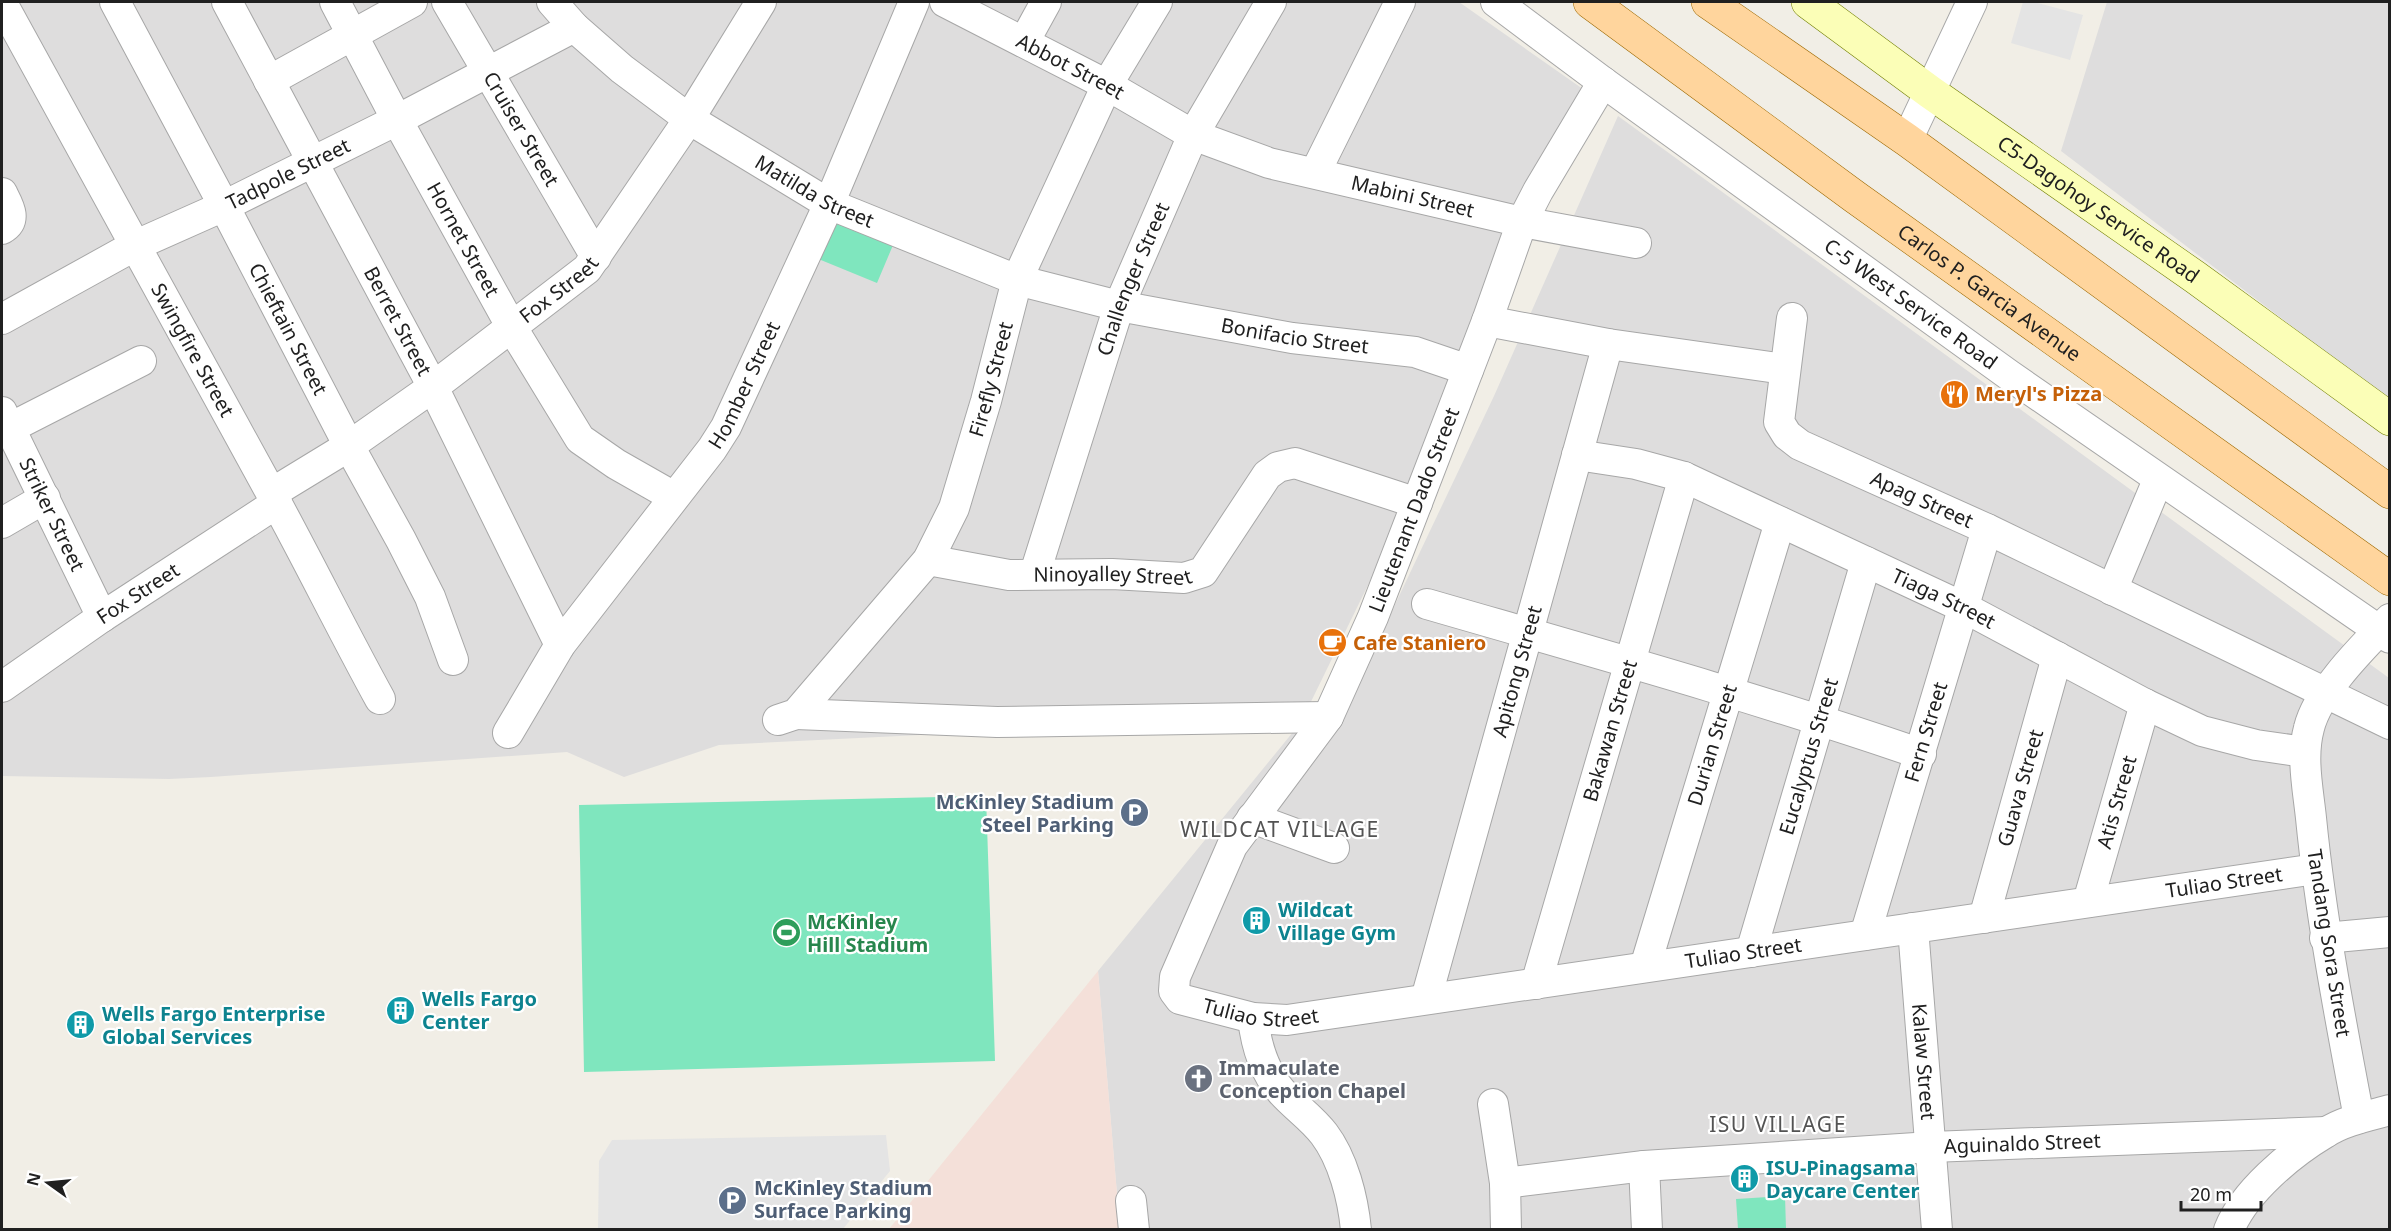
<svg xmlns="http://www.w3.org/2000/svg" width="2391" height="1231" viewBox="0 0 2391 1231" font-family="'Noto Sans',sans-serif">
	<rect width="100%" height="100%" fill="#f1eee6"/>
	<path fill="#dedddd" d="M2,2H1459L1590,94L1392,536L1302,720L1335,731L1494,396L1618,116L2389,678V1229H1120L1098,971L1302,721L940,734L719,745L624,777L567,752L211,777L169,779L2,776Z
		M2107,2H2389V400L2061,151Z"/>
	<path fill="#f4e0d9" d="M1098,971L1120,1229H889Z"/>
	<path fill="#7fe6be" d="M836,212L896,238L877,283L816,258Z
		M986,796L995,1061L584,1072L579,805Z
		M1785,1196L1786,1229H1738L1736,1199Z"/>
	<path fill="#e4e4e4" d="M2023,2H2034L2083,15L2070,60L2011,43Z
		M886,1135L890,1171L843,1229H598L599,1161L612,1140Z"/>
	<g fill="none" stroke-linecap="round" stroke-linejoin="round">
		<defs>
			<g id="street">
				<path id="s1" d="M115,2L224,206L349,446L401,540L430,597L453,660"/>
				<path id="s2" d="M227,2L433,387L560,645"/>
				<path id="s3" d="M335,2L397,120L511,326L580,439L616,464L674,497"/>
				<path id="s4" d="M447,2L596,257"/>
				<path id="s5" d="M552,2L574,27L622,69L689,119L829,204L1017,280L1119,306L1292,338L1415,352L1468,370"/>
				<path id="s6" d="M945,2L1107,85L1193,135L1269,163L1522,222L1636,243"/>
				<path id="s7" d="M1496,2L1603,82L2009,375L2390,638"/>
				<path id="s8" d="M2,3C90,166 181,328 270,491C308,560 342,630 380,699"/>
				<path d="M1024,42L1046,2"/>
				<path d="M269,81L412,2"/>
				<path id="s9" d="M1603,82L1538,191L1522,222L1487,321L1373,617L1328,717L1232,846L1175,977L1174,991L1180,999L1253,1018L1287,1020L2316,869"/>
				<path d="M1907,140L1972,2"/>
				<path d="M1315,173L1400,2"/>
				<path d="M2,193C8,205 18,220 2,229"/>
				<path id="s10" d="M1792,318L1779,422L1787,435L1800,445L1987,529L2390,724"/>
				<path id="s11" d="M2,319L134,246L224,206L397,120L574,27"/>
				<path d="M1487,321L1608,344L1784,369"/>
				<path id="s12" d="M2,412L102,617"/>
				<path d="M2,432L141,361"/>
				<path id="s13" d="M1577,455L1636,464L1684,477L1965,608L2145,704L2202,731L2256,745L2305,752"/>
				<path id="s14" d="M272,493L349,446L433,387L587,269L689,119L761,2"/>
				<path d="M2,523L45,498"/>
				<path id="s15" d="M928,560L1009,575L1112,574L1184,578L1203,572L1267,475L1278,467L1295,463L1417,503"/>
				<path id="s16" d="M1035,573L1119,306L1193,135L1271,2"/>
				<path d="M2112,590L2158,480"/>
				<path d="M1427,604C1593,652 1758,698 1921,754"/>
				<path id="s17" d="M2,687L102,617L277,503"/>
				<path d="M796,714L997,722L1328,717"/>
				<path id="s18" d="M778,720L796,714L928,560L954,508L986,401L1017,280L1107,85L1157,2"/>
				<path id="s19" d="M508,733L560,645L712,449L726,427L829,204L914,2"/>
				<path d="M1252,818L1334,848"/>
				<path id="s20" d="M2088,902L2145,704"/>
				<path id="s21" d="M1984,918L2057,657"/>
				<path id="s22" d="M1913,928L1937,1230"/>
				<path id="s23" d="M1865,935L1987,529"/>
				<path d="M2325,938L2390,932"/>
				<path id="s24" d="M1751,952L1866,562"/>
				<path id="s25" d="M1645,967L1780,522"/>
				<path id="s26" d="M1536,984L1684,477"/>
				<path id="s27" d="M1426,999L1608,344"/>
				<path d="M1253,1018C1256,1045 1263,1070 1281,1091C1294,1106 1312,1118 1324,1134C1343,1159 1353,1198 1356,1230"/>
				<path d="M1493,1104L1505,1183L1506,1230"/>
				<path d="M2359,1118C2340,1018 2321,919 2311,818C2308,789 2301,757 2309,728C2318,691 2363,647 2390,619"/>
				<path d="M1644,1166L1647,1230"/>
				<path id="s28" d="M1505,1183L1644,1166L1931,1147L2326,1132"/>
				<path d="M1131,1201L1134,1230"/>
				<path d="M2229,1230C2244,1192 2290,1154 2325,1133C2343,1121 2368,1116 2390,1110"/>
			</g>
			<g id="secondary">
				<path id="s29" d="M1808,2L1930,92L2195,277L2390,419"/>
			</g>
			<g id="primary">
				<path id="s30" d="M1590,2L1855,197L2390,579"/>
				<path d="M1708,2L1907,140L2390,492"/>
			</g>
		</defs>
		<use href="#street" stroke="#a7a7a7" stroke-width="32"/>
		<use href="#secondary" stroke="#717e00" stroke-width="34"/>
		<use href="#primary" stroke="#9c6800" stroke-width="34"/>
		<use href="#street" stroke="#fff" stroke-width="30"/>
		<use href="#secondary" stroke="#fbfeb7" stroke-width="33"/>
		<use href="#primary" stroke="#ffd59d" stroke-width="33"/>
	</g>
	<defs>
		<symbol id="restaurant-disc" viewBox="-11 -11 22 22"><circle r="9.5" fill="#e8710a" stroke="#fff"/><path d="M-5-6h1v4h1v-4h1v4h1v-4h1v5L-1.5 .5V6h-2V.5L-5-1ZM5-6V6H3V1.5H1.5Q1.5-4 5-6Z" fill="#fff"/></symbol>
		<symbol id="cafe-disc" viewBox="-11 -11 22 22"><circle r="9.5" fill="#e8710a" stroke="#fff"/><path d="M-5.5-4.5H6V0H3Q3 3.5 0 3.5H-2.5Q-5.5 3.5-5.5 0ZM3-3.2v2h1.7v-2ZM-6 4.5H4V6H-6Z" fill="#fff"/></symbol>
		<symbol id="parking-disc" viewBox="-11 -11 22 22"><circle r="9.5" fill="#5c6f8a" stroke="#fff"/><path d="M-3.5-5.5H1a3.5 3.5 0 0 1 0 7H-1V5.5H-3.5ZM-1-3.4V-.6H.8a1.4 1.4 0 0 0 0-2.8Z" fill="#fff"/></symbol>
		<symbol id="building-disc" viewBox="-11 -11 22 22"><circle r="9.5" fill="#0f9aa8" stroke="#fff"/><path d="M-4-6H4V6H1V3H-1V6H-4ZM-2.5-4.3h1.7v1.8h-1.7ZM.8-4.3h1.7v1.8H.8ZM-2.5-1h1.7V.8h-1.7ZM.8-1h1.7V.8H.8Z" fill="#fff"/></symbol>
		<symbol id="stadium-disc" viewBox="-11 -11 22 22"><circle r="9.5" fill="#2e9e5b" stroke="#fff"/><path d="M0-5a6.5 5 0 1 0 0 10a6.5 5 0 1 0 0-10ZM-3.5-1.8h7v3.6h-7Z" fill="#fff"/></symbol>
		<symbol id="church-disc" viewBox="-11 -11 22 22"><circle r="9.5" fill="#6b7280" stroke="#fff"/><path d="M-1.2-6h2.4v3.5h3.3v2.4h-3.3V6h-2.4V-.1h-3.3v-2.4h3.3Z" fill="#fff"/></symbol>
	</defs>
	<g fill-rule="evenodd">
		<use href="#restaurant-disc" x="1938" y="378" width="33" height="33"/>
		<use href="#cafe-disc" x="1316" y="626" width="33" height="33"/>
		<use href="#parking-disc" x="1118" y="796" width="33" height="33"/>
		<use href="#building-disc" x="1240" y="904" width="33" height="33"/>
		<use href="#stadium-disc" x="770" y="916" width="33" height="33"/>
		<use href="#building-disc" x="384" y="994" width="33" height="33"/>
		<use href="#building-disc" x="64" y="1008" width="33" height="33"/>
		<use href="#church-disc" x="1182" y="1062" width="33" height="33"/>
		<use href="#building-disc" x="1728" y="1162" width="33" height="33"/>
		<use href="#parking-disc" x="716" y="1184" width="33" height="33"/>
	</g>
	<g text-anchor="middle" stroke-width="4.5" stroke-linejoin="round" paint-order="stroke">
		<g font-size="20" fill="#202020" stroke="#fff">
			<text dy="7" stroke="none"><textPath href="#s6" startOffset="141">Abbot Street</textPath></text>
			<text dy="7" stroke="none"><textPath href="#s4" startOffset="147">Cruiser Street</textPath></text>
			<text dy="7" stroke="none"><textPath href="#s11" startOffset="321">Tadpole Street</textPath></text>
			<text dy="7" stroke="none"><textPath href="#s5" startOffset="326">Matilda Street</textPath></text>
			<text dy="7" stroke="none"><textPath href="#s6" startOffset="510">Mabini Street</textPath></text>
			<text dy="7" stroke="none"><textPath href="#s29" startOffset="357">C5-Dagohoy Service Road</textPath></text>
			<text dy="7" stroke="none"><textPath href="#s3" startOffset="270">Hornet Street</textPath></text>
			<text dy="7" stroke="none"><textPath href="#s16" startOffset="310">Challenger Street</textPath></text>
			<text dy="7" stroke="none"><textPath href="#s14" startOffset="352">Fox Street</textPath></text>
			<text dy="7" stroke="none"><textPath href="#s30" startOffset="494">Carlos P. Garcia Avenue</textPath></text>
			<text dy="7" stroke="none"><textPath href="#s7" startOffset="513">C-5 West Service Road</textPath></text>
			<text dy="7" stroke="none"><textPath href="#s2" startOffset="362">Berret Street</textPath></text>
			<text dy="7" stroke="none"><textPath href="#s1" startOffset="370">Chieftain Street</textPath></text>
			<text dy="7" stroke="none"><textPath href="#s5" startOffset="831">Bonifacio Street</textPath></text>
			<text dy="7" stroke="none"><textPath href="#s8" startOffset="396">Swingfire Street</textPath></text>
			<text dy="7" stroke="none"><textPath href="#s18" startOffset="414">Firefly Street</textPath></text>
			<text dy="7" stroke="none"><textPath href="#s19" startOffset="422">Homber Street</textPath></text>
			<text dy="7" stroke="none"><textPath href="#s10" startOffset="270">Apag Street</textPath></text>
			<text transform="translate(1414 510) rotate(-69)" y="7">Lieutenant Dado Street</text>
			<text dy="7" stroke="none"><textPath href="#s12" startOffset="114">Striker Street</textPath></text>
			<text dy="7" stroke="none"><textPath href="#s15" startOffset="186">Ninoyalley Street</textPath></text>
			<text dy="7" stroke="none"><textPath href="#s17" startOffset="165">Fox Street</textPath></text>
			<text dy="7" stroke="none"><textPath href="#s13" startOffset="396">Tiaga Street</textPath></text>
			<text dy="7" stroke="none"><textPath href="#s27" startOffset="340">Apitong Street</textPath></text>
			<text dy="7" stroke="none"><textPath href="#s26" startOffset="264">Bakawan Street</textPath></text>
			<text dy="7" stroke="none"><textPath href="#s23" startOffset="212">Fern Street</textPath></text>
			<text dy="7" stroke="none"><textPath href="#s25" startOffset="232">Durian Street</textPath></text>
			<text dy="7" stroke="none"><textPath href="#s24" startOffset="204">Eucalyptus Street</textPath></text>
			<text dy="7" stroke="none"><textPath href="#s21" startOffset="135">Guava Street</textPath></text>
			<text dy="7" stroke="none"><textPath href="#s20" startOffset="104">Atis Street</textPath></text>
			<text dy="7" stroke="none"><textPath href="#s9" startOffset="2078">Tuliao Street</textPath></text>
			<text transform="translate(2329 943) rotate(81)" y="7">Tandang Sora Street</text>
			<text dy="7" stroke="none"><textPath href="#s9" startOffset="1592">Tuliao Street</textPath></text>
			<text dy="7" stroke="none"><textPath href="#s9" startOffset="1104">Tuliao Street</textPath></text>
			<text dy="7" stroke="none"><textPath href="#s22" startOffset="134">Kalaw Street</textPath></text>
			<text dy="7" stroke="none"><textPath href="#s28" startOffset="519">Aguinaldo Street</textPath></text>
		</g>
		<g font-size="20" font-weight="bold" fill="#c56008" stroke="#fff" text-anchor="start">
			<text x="1975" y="401">Meryl's Pizza</text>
			<text x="1353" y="650">Cafe Staniero</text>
		</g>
		<g font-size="20" font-weight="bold" fill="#4e5e75" stroke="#fff" text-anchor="end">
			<text x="1114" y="809">McKinley Stadium<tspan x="1114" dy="23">Steel Parking</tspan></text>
			<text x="754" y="1195" text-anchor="start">McKinley Stadium<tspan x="754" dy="23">Surface Parking</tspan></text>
		</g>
		<g font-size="20" font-weight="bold" fill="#0d838f" stroke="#fff" text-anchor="start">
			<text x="1278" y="917">Wildcat<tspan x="1278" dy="23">Village Gym</tspan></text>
			<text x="422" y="1006">Wells Fargo<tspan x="422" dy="23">Center</tspan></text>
			<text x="102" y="1021">Wells Fargo Enterprise<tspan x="102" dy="23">Global Services</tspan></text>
			<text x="1766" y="1175">ISU-Pinagsama<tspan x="1766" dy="23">Daycare Center</tspan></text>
		</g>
		<g font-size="20" font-weight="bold" fill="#27864d" stroke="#fff" text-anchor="start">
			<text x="807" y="929">McKinley<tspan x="807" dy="23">Hill Stadium</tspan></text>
		</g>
		<g font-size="20" font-weight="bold" fill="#5b616d" stroke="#fff" text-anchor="start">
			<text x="1219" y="1075">Immaculate<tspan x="1219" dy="23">Conception Chapel</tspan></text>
		</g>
		<g font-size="21" letter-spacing="1.5" fill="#535353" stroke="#fff">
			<text x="1280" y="837">WILDCAT VILLAGE</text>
			<text x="1778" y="1132">ISU VILLAGE</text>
		</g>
	</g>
	<rect width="2391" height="1231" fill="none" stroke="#202020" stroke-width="6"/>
	<g transform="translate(48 1183) rotate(285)" stroke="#ffffff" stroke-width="4.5" paint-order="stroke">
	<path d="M0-4.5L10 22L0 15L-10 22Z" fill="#202020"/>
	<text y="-9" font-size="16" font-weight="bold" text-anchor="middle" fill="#202020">N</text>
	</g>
	<path d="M2181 1201v9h80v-9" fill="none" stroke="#202020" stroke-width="3"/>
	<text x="2190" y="1201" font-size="18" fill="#202020" stroke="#ffffff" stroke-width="4.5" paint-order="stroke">20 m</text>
</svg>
